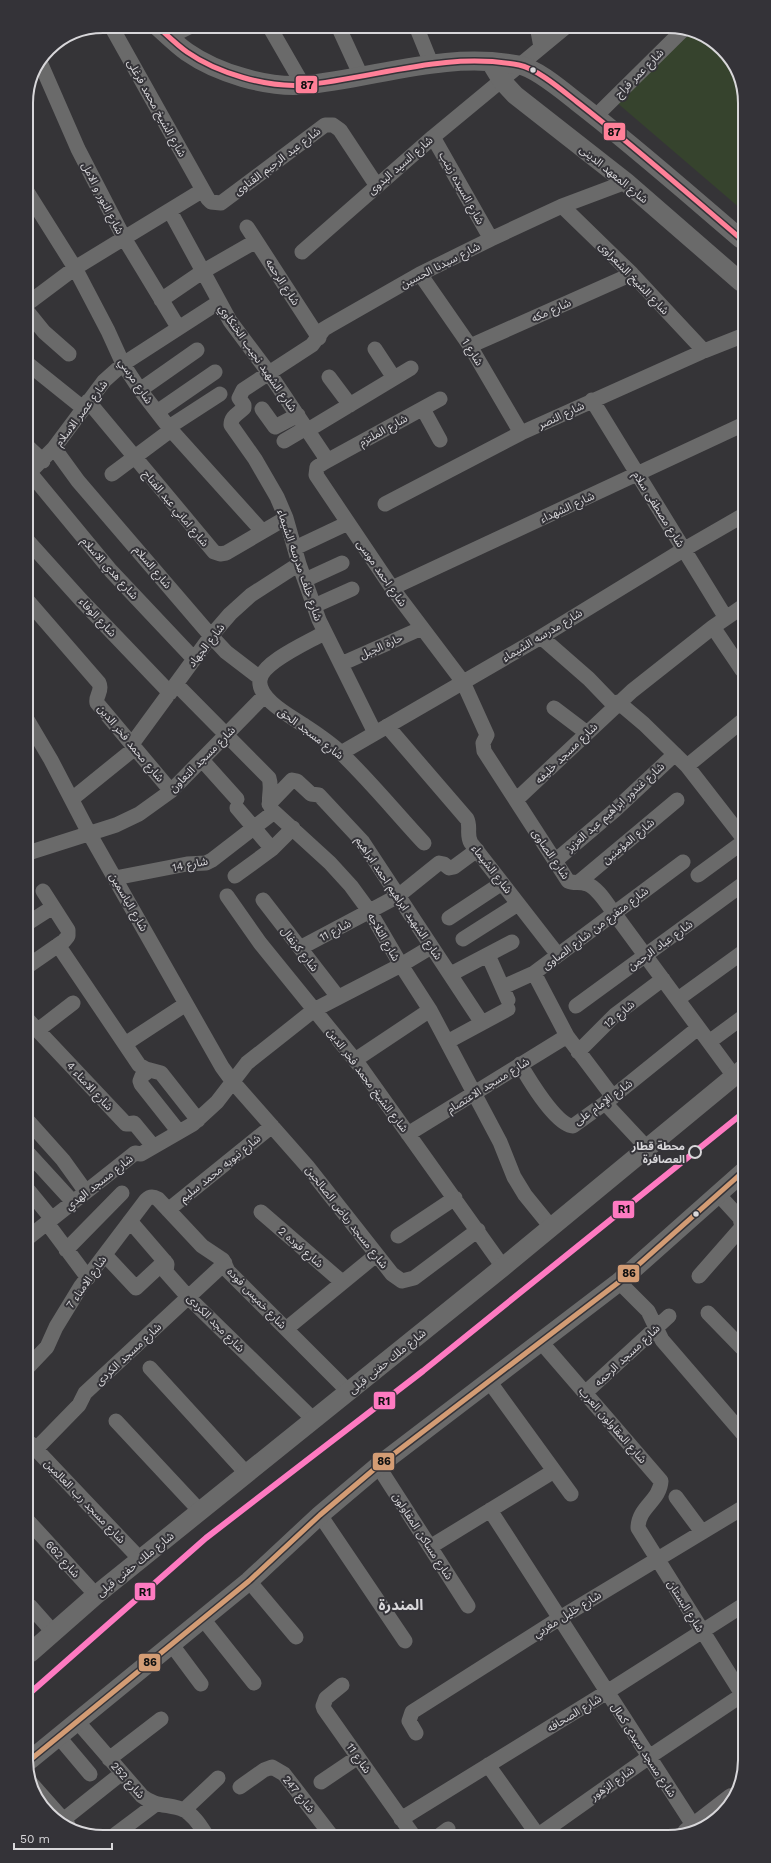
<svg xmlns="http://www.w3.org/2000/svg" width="771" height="1863" viewBox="0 0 771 1863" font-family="'Work Sans','Noto Sans Arabic',sans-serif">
	<rect width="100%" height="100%" fill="#353437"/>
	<path fill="#36432d" d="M691,33L715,42L741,79V209L615,101Z"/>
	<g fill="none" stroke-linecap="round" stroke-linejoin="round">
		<path stroke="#6a6a6a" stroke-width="15" d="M111,26L208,199L211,202L221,203L325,125H333L340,130L377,186
			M269,26L303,85
			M338,26L361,76
			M416,26L431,63
			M537,26L541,47
			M169,37L191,26
			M40,62L78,149L124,238L178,327
			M596,116L683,30
			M433,137L491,239
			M26,190L75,268L108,331L123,364L140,390L171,430L262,531
			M562,206L632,274L704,351
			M170,211L230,321L269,373L324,455L325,462
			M247,227L319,338
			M302,252L433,137L567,26
			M420,274L470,346L521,433
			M161,300L202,272L256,241
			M27,304L75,268L203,190
			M27,311L44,332L69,354
			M470,346L632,274
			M375,349L394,378
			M27,363L83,408
			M329,377L350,405
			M140,390L197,350
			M440,399L325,462L317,467L316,475L392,588L463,682L487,735L483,743L484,751L568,881C574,884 580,881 587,884C598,888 607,904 614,913L734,1076
			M592,400L726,618
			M88,401L214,552L220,554L226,553L286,518
			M262,409L275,427L298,415
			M423,409L440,440
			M157,412L215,372
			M169,427L220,394
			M308,430L411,368
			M284,441L306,428
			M27,446L43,461
			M54,448L78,481L211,636L226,652L260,678
			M30,473L111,571L194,659
			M112,474L171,430
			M27,475L54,448L104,381L123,364L219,302
			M385,504L521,433L704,351L742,336
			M27,540L81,600L170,693
			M295,548L348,523
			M305,580L342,563
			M392,588L742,425
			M27,600L99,683C103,691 95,696 97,703L171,791
			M314,606L352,589
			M713,627L742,670
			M324,633C309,642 262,662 260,680C257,699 292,717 305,726C317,734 331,743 342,754C371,782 397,814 424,843
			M541,637L589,679L615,706
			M341,664L422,628
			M176,684L269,778C273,790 266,799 272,810L330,863L351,886L370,912L401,965L430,1010L500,1142L514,1177L525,1195L551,1227
			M618,702L644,724L687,766L743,838
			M554,708L587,733
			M28,721L51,760L89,833L222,1067L233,1082L307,1166L392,1274L402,1281L414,1278L478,1230
			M387,726L467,819C471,827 466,835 471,843L558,955
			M375,733L319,620L299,564L286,518L277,497L255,459L231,425C231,416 238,414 244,408V405L239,398L243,390L312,345L324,329L329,326L420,274L491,239L562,206L626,182
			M132,744L211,636L230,614L251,595L299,564
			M341,753L541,637L683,550L742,516
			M202,760L237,799
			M687,766L742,721
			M72,799L135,748
			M516,800L632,691L713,627L742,607
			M269,804L292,780L297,781L311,794L319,795L362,841L482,1023
			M237,808L272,849
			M28,853L116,825L139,814L171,791L265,695
			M555,861L615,810L675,754
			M698,875L743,842
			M235,876L272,849L293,828
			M115,878L187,864L206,863L212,860L274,812
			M579,882L677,800
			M227,896L260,943L359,1065L503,1267
			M263,900L338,997
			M449,918L502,883
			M28,923L53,907
			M463,939L518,904
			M58,945L139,1065L146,1069L161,1073L198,1120
			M300,948L398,896L439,863L444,864L449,868L454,867L477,850
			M488,955L508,1000
			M28,966L64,941L68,936V930L43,891
			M534,973L567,1036L613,1097
			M451,974L512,942
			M503,987L534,973L683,862
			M678,999L743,952
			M576,1006L743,884
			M28,1020L126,1124L134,1123L153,1146
			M38,1030L73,1003
			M447,1042L508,1009
			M709,1042L743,1017
			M125,1044L186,1004
			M578,1052L615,1015L663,979
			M355,1060L430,1010
			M520,1064C528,1078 556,1125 573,1126L605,1103L698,1028
			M150,1070L142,1076L140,1081L141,1084L179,1132
			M605,1103L647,1148
			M29,1122L63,1160L86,1192
			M408,1134L567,1036
			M29,1154L73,1202
			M29,1191L52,1219
			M168,1210L272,1126
			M261,1212L342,1282
			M130,1221L167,1264L166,1272L189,1298L314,1420
			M47,1223L88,1278
			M398,1236L455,1198
			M29,1237L135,1153L141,1154L193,1124L217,1102L247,1063L314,1010L401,965L431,947
			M66,1250L122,1193
			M105,1255L136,1288L165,1261
			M699,1276L742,1227L740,1218L717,1193
			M619,1282L648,1311L662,1340L744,1435
			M708,1313L744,1350
			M286,1329L376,1255
			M541,1342L661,1481C660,1501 638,1507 638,1528L745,1699
			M29,1366L47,1347L56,1327L81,1286L146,1200C150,1196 153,1196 158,1199L202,1246L223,1260L228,1271L349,1392
			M150,1368L247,1474
			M489,1381L571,1494
			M585,1393L669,1316
			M116,1421L200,1511
			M30,1443L141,1560
			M36,1449L79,1405L85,1393L225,1263
			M378,1466L468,1606
			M676,1497L702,1532
			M490,1510L695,1828
			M320,1515L405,1641
			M29,1522L96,1595
			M430,1547L554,1471
			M249,1581L296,1637
			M30,1606L53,1632
			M203,1619L254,1683
			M172,1645L201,1684
			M342,1685L326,1698L323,1706L324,1709L413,1835
			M77,1721L142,1796C155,1807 170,1804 184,1810C194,1815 201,1827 207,1836
			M416,1733L409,1721L412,1712L560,1618L744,1507
			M58,1736L90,1774
			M109,1759L161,1719
			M488,1765L537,1834
			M30,1782L68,1825
			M321,1782L358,1757
			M240,1787L264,1770L272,1767L284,1774L331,1835
			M184,1810L218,1778
			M401,1819L607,1692L745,1604
			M63,1820L122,1773
			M540,1834L649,1757L745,1693
			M440,1835L448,1829
			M112,1837L156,1804"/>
		<path stroke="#6a6a6a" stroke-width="19" d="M157,26C167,35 177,45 187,52C217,73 267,88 304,85C377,78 444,51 519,65C536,68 563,91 577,102C634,146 687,193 741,239
			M491,63L502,81L515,95L626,182L741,282
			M30,1653L96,1595L503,1267L743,1069
			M30,1760L249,1581L320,1515L378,1466L619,1282L744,1171"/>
		<path stroke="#6b6a6b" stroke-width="22" d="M688,1833L732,1799"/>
		<defs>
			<path id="bus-1" d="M157,26C167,35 177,45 187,52C217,73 267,88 304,85C377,78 444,51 519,65C536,68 563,91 577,102C634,146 687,193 741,239"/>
			<path id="bus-2" d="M30,1760L249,1581L320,1515L378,1466L619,1282L744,1171"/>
		</defs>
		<use href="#bus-1" stroke="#343338" stroke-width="8"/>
		<use href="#bus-2" stroke="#343338" stroke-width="8"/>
		<use href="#bus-1" stroke="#ff8098" stroke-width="5"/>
		<use href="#bus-2" stroke="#d39c74" stroke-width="5"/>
		<defs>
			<path id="rail-1" d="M30,1693L206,1538L423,1371L743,1113"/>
		</defs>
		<use href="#rail-1" stroke="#343338" stroke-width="9"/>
		<use href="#rail-1" stroke="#fe7ac1" stroke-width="6"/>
	</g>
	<g fill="#d8d7da" stroke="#343338" stroke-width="1.5">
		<circle cx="533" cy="70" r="3.5"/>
		<circle cx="696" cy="1214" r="3.5"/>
	</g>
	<circle fill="#343338" stroke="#d8d7da" stroke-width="2" cx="695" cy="1152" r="6"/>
	<g text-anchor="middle" stroke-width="4" stroke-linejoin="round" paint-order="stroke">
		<g font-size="11" fill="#d8d7da" stroke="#343338">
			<text transform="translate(639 73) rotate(-45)" y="4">شارع عمر فراج</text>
			<text transform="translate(157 108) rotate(61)" y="4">شارع الشيخ محمد فرغلى</text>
			<text transform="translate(277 161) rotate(-37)" y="4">شارع عبد الرحيم القناوى</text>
			<text transform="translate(400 165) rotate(-41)" y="4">شارع السيد البدوى</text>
			<text transform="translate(614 174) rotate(39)" y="4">شارع المعهد الدينى</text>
			<text transform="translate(462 188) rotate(61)" y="4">شارع السيده زينب</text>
			<text transform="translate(103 198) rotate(63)" y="4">شارع النور و الامل</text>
			<text transform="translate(440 265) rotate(-27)" y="4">شارع سيدنا الحسين</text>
			<text transform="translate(634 278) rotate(46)" y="4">شارع الشيخ الشعراوى</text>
			<text transform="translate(283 282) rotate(57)" y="4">شارع الرحمه</text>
			<text transform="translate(551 310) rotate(-24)" y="4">شارع مكه</text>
			<text transform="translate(473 352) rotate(58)" y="4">شارع 1</text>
			<text transform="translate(258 358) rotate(55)" y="4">شارع الشهيد نجيب الخنكاوي</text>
			<text transform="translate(136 381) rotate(56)" y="4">شارع مرسي</text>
			<text transform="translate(81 413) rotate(-53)" y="4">شارع عصر الاسلام</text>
			<text transform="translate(561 415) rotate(-25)" y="4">شارع النصر</text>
			<text transform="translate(383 430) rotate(-29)" y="4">شارع الملتزم</text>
			<text transform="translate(567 507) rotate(-25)" y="4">شارع الشهداء</text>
			<text transform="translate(176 508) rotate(50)" y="4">شارع اماني عبد الفتاح</text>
			<text transform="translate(659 509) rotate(58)" y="4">شارع مصطفى سلام</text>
			<text transform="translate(300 565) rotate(71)" y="4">شارع خلف مدرسه الشيماء</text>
			<text transform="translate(153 567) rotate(50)" y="4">شارع السلام</text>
			<text transform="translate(110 568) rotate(48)" y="4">شارع هدي الاسلام</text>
			<text transform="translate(382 573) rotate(55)" y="4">شارع احمد موسى</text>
			<text transform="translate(98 617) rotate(47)" y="4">شارع الوفاء</text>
			<text transform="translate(542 635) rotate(-31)" y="4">شارع مدرسه الشيماء</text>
			<text transform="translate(206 645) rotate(-52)" y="4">شارع الجهاد</text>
			<text transform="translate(381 646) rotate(-24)" y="4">حارة الجبل</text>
			<text transform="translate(311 733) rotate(37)" y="4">شارع مسجد الحق</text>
			<text transform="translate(131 743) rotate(50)" y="4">شارع محمد فخر الدين</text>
			<text transform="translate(566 753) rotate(-44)" y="4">شارع مسجد خليفه</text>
			<text transform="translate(202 759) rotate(-45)" y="4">شارع مسجد التعاون</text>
			<text transform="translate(615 807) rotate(-42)" y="4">شارع غندور ابراهيم عبد العزيز</text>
			<text transform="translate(628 841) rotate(-40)" y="4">شارع المؤمنين</text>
			<text transform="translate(551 854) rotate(56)" y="4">شارع الصاوى</text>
			<text transform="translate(190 864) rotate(-11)" y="4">شارع 14</text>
			<text transform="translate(492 869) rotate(52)" y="4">شارع الشيماء</text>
			<text transform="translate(399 898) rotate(56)" y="4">شارع الشهيد ابراهيم احمد ابراهيم</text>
			<text transform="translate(129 902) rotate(60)" y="4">شارع الياسمين</text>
			<text transform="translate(595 928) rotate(-37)" y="4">شارع متفرع من شارع الصاوى</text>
			<text transform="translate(335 930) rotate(-28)" y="4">شارع 11</text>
			<text transform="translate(384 937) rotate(60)" y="4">شارع الثلاجه</text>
			<text transform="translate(660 945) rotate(-36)" y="4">شارع عباد الرحمن</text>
			<text transform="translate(300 949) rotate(52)" y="4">شارع كرنفال</text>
			<text transform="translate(619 1014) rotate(-40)" y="4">شارع 12</text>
			<text transform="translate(368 1080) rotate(53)" y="4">شارع الشيخ محمد فخر الدين</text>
			<text transform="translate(488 1085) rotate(-32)" y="4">شارع مسجد الاعتصام</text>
			<text transform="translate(90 1086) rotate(47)" y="4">شارع الامناء 4</text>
			<text transform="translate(603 1102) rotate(-36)" y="4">شارع الإمام على</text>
			<text transform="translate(220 1168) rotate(-39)" y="4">شارع نبويه محمد سليم</text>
			<text transform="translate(99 1182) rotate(-38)" y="4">شارع مسجد الهدي</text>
			<text transform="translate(347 1217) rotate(52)" y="4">شارع مسجد رياض الصالحين</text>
			<text transform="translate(301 1247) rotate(41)" y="4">شارع فوده 2</text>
			<text transform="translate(86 1282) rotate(-55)" y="4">شارع الامناء 7</text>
			<text transform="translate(257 1298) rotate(46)" y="4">شارع خميس فوده</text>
			<text transform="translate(216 1323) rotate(45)" y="4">شارع مجد الكردى</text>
			<text transform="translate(128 1354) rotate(-43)" y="4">شارع مسجد الكردى</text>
			<text transform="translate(627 1355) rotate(-43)" y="4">شارع مسجد الرحمه</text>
			<text transform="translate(387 1361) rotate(-39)" y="4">شارع ملك حفنى قبلى</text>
			<text transform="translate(613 1425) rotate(49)" y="4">شارع المقاولون العرب</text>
			<text transform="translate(85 1501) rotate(46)" y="4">شارع مسجد رب العالمين</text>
			<text transform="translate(423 1536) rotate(57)" y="4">شارع مساكن المقاولون</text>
			<text transform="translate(63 1559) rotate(48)" y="4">شارع 662</text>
			<text transform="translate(135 1564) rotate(-39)" y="4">شارع ملك حفنى قبلى</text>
			<text transform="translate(686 1606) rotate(58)" y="4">شارع البستان</text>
			<text transform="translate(567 1614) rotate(-32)" y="4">شارع خليل مغربي</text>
			<text transform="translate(574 1713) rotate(-31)" y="4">شارع الصحافه</text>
			<text transform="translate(644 1750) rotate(57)" y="4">شارع مسجد سيدى كمال</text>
			<text transform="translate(359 1758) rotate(55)" y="4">شارع 11</text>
			<text transform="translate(128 1780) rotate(48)" y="4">شارع 252</text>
			<text transform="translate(612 1783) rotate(-35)" y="4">شارع الزهور</text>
			<text transform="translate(299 1794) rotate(51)" y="4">شارع 247</text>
		</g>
		<g font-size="11" font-weight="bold" fill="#d8d7da" stroke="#343338" text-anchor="end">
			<text x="685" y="1150">محطة قطار<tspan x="685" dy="13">العصافرة</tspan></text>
		</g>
		<g font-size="15" font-weight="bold" fill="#d8d7da" stroke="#343338">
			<text x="401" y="1610">المندرة</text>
		</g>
	</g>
	<path d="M0 0H771V1863H0ZM103 33H668A70 70 0 0 1 738 103V1760A70 70 0 0 1 668 1830H103A70 70 0 0 1 33 1760V103A70 70 0 0 1 103 33Z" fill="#343338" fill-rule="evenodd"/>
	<path fill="none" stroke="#d8d7da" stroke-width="2" d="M103 33H668A70 70 0 0 1 738 103V1760A70 70 0 0 1 668 1830H103A70 70 0 0 1 33 1760V103A70 70 0 0 1 103 33Z"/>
	<g stroke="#343338" stroke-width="1.5">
		<rect x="295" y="75" width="23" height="19" rx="4" fill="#ff8098"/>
		<rect x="603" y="122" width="23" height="19" rx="4" fill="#ff8098"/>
		<rect x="612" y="1200" width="23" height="19" rx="4" fill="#fe7ac1"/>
		<rect x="617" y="1264" width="23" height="19" rx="4" fill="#d39c74"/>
		<rect x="373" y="1391" width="23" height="19" rx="4" fill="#fe7ac1"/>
		<rect x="372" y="1452" width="23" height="19" rx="4" fill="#d39c74"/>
		<rect x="134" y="1582" width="22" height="19" rx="4" fill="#fe7ac1"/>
		<rect x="138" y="1653" width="23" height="19" rx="4" fill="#d39c74"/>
	</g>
	<g font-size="11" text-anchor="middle" font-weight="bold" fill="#111">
		<text x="307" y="89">87</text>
		<text x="614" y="136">87</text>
		<text x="624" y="1213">R1</text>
		<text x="629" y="1277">86</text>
		<text x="384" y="1405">R1</text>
		<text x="384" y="1465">86</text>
		<text x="145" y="1596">R1</text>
		<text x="150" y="1666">86</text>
	</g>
	<path d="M14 1843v6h98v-6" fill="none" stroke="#d8d7da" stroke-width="2"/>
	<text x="20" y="1843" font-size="12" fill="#d8d7da" stroke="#343338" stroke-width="3" paint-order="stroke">50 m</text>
</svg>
